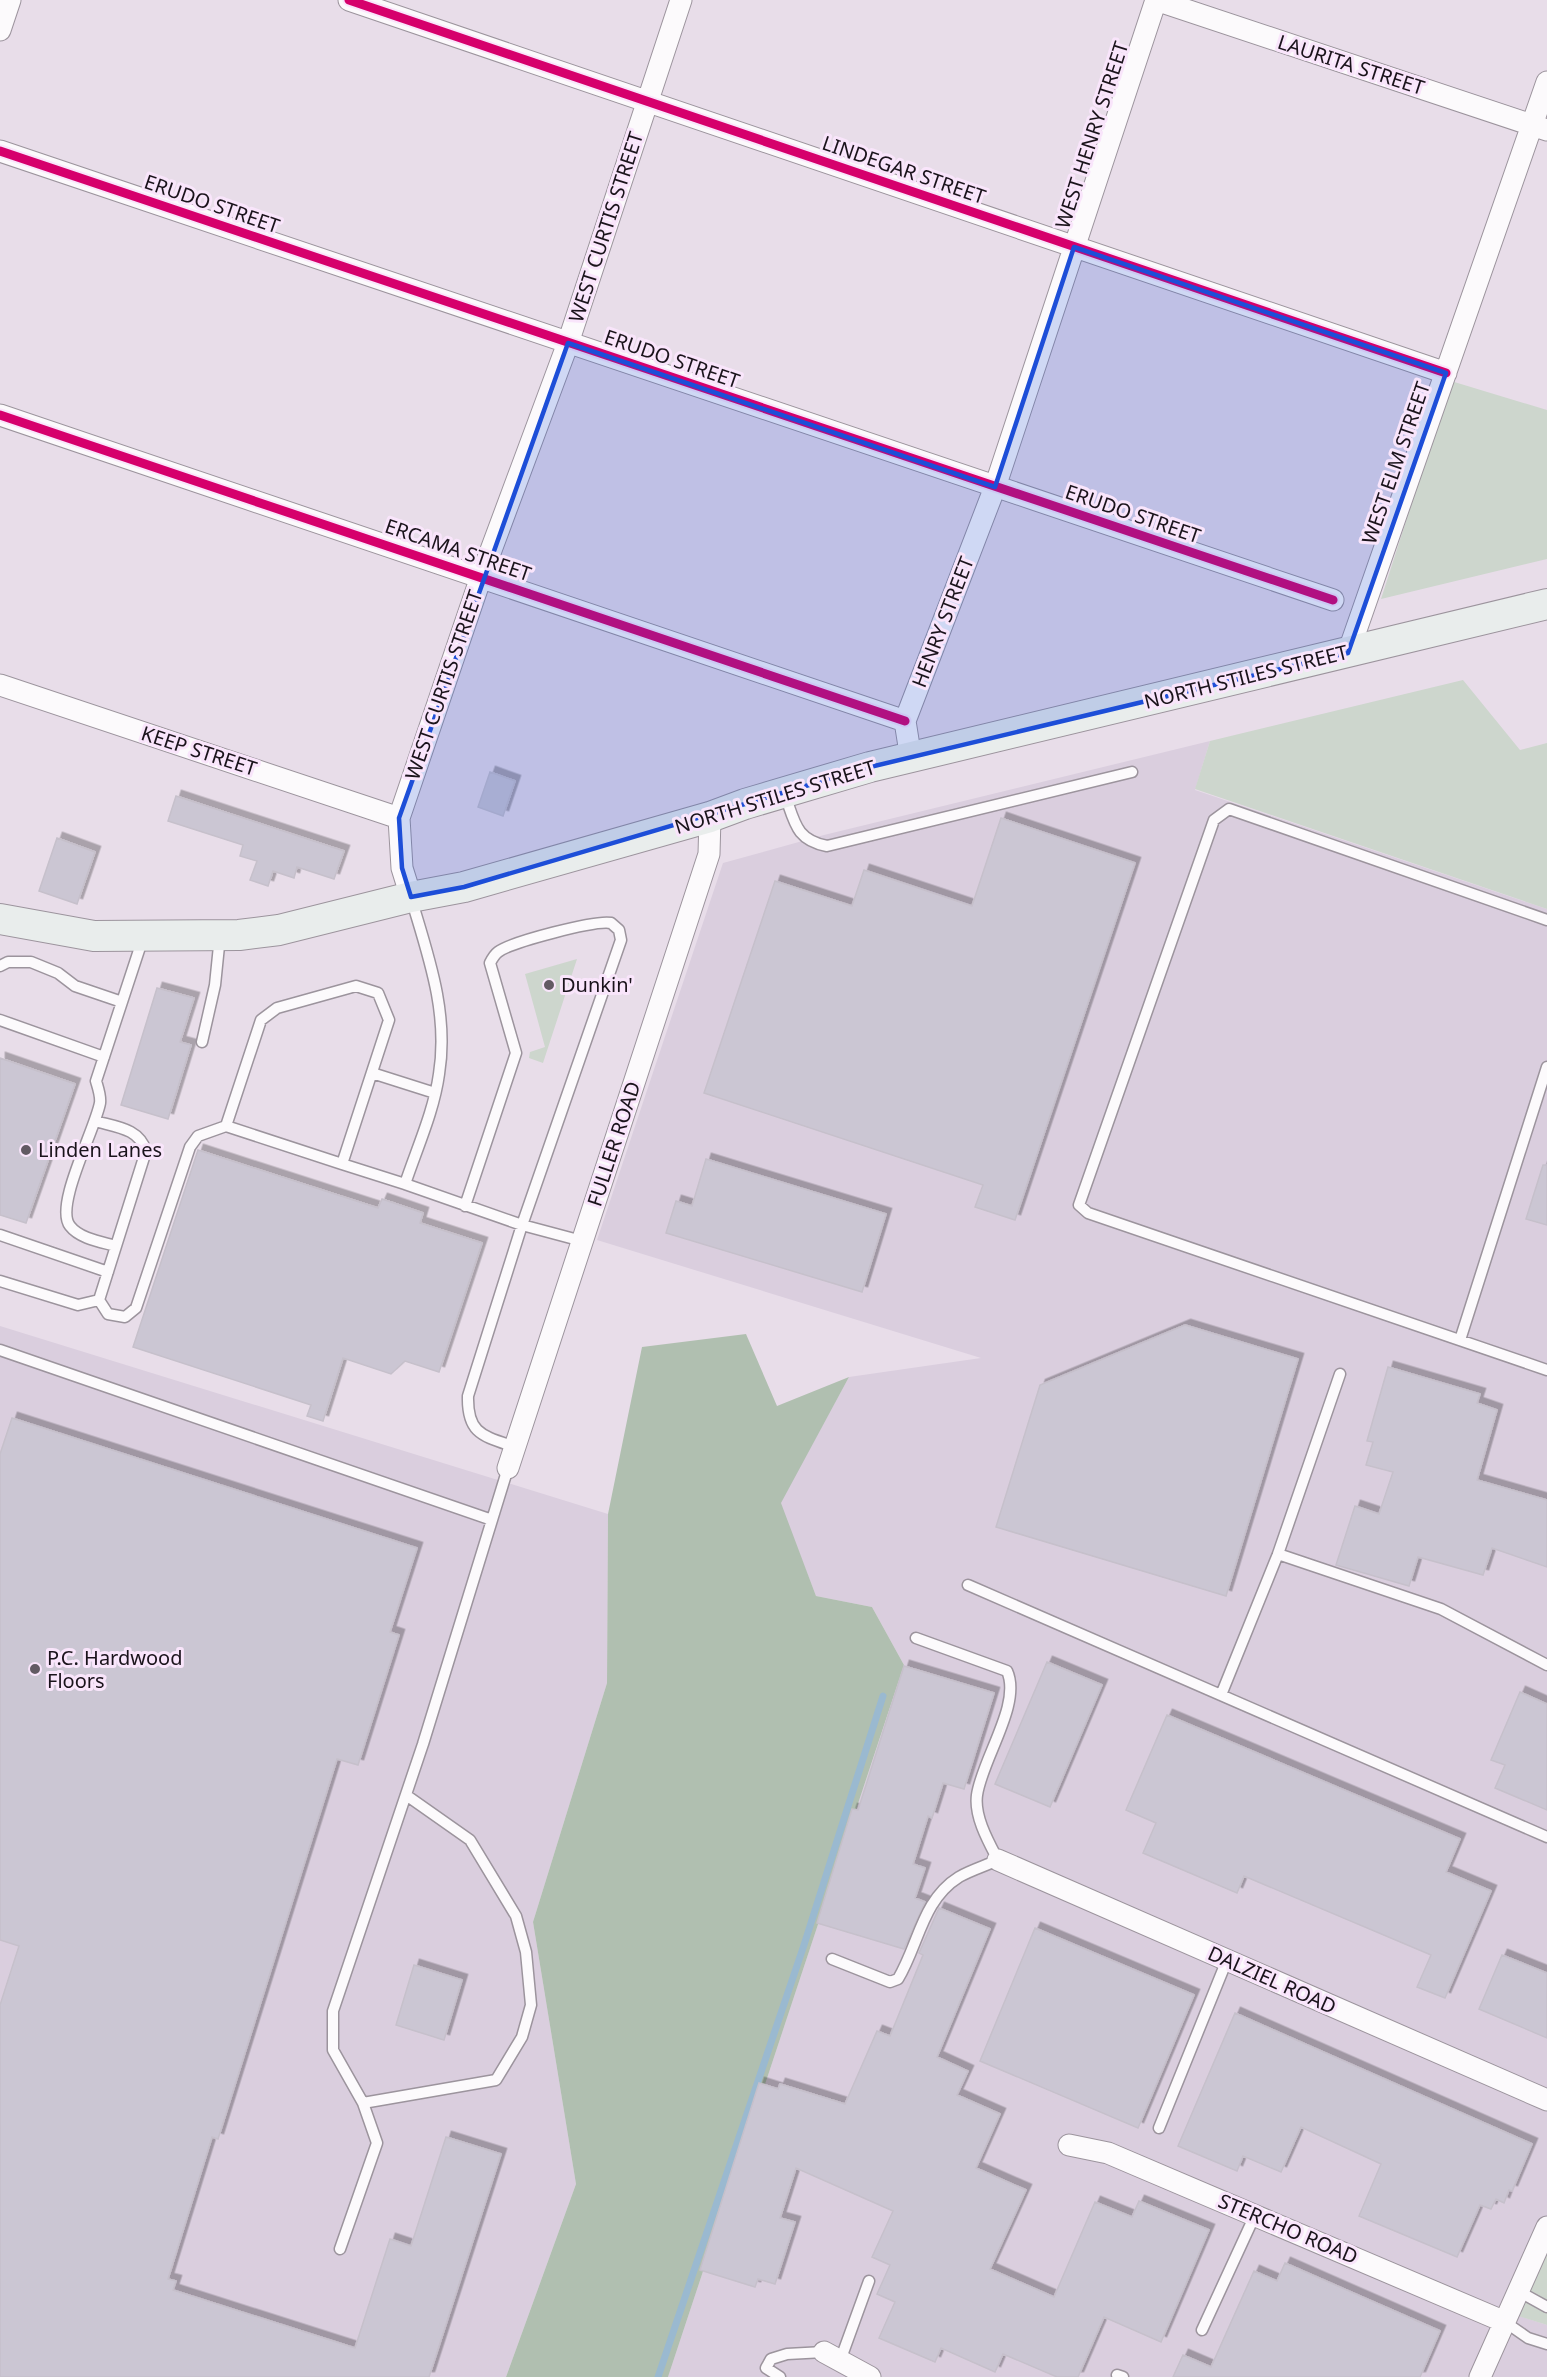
<svg xmlns="http://www.w3.org/2000/svg" width="1547" height="2377" viewBox="0 0 1547 2377" font-family="'Noto Sans',sans-serif">
	<defs>
		<filter id="shadow"><feDropShadow dx="5.5" dy="-5.5" stdDeviation="0" flood-color="#0004"/></filter>
	</defs>
	<rect width="100%" height="100%" fill="#e8dde9"/>
	<path fill="#dacede" d="M1210,741L1195,790L1547,909V2239L1516,2315L1547,2325V2377H668L904,1665L872,1607L816,1596L780,1503L849,1377L981,1358L597,1240L723,863L824,835Z
		M0,1326L608,1514L607,1683L533,1922L576,2184L506,2377H0Z"/>
	<path fill="#cdd6cd" d="M1451,381L1547,410V559L1381,599Z
		M1463,680L1520,750L1547,743V909L1195,789L1210,741Z
		M577,959L543,1063L529,1058L530,1052L545,1047L525,974Z
		M1547,2239V2325L1515,2315Z"/>
	<path fill="#b0bfb0" d="M746,1334L777,1406L849,1377L781,1503L816,1596L872,1607L904,1665L668,2377H506L576,2184L533,1922L607,1683L608,1514L642,1347Z"/>
	<g fill="none" stroke-linecap="round" stroke-linejoin="round">
		<path stroke="#9ab9d0" stroke-width="7" d="M658,2377L804,1945L883,1696"/>
	</g>
	<path fill="#cbc6d3" stroke="#c6c0cb" stroke-width="1.5" filter="url(#shadow)" d="M490,772L515,781L503,816L478,807Z
		M176,796L344,851L334,879L297,867L294,878L273,871L268,886L250,880L257,861L240,856L243,845L168,821Z
		M1001,818L1135,863L1015,1220L975,1207L983,1185L704,1093L775,881L852,906L864,870L972,906Z
		M57,838L95,852L77,904L39,891Z
		M157,988L194,998L180,1042L191,1045L168,1119L121,1105Z
		M0,1058L75,1084L26,1223L0,1215Z
		M198,1150L378,1208L382,1199L423,1213L420,1223L482,1243L439,1372L405,1361L391,1374L343,1358L323,1421L307,1416L311,1405L133,1347Z
		M706,1159L886,1214L862,1292L666,1233L676,1201L692,1206Z
		M1543,1165H1547V1225L1526,1219Z
		M1185,1325L1298,1359L1226,1596L996,1527L1040,1385Z
		M1388,1367L1480,1394L1477,1403L1497,1410L1477,1480L1547,1500V1567L1492,1548L1483,1575L1418,1557L1409,1586L1336,1565L1355,1506L1379,1514L1393,1472L1366,1465L1373,1442L1367,1441Z
		M12,1418L417,1548L390,1632L399,1635L358,1765L337,1759L218,2139L212,2137L168,2279L176,2281L173,2290L355,2348L390,2239L411,2246L446,2137L501,2154L429,2377H0V2005L19,1946L0,1940V1454Z
		M1047,1662L1102,1685L1050,1807L995,1784Z
		M904,1666L994,1693L964,1789L943,1783L932,1818L928,1816L913,1864L925,1868L915,1898L925,1902L904,1949L817,1923L852,1809L858,1810Z
		M1520,1692L1547,1704V1810L1495,1788L1505,1765L1491,1760Z
		M1167,1715L1460,1839L1446,1872L1491,1891L1445,1998L1417,1987L1431,1955L1244,1876L1237,1893L1143,1853L1156,1823L1126,1810Z
		M939,1908L990,1929L937,2057L968,2071L957,2095L1000,2114L976,2168L1026,2190L990,2269L1054,2297L1095,2202L1132,2217L1139,2201L1209,2230L1161,2342L1104,2317L1078,2377H1057L1003,2354L995,2372L941,2348L935,2362L879,2338L895,2302L877,2294L890,2265L872,2257L893,2211L796,2168L780,2218L795,2222L775,2284L758,2279L755,2287L700,2270L759,2083L778,2089L780,2084L845,2104L877,2031L890,2036L923,1955L919,1953Z
		M1035,1928L1194,1995L1138,2128L980,2061Z
		M1502,1955L1547,1973V2038L1479,2009Z
		M414,1965L462,1980L444,2040L396,2025Z
		M1235,2013L1532,2144L1512,2191L1509,2190L1504,2203L1496,2199L1491,2209L1480,2205L1457,2257L1359,2216L1381,2164L1301,2127L1281,2172L1243,2156L1237,2171L1178,2146Z
		M1285,2263L1440,2331L1420,2377H1173L1183,2355L1211,2367L1254,2271L1277,2281Z"/>
	<g fill="none" stroke-linecap="round" stroke-linejoin="round">
		<defs>
			<path id="service" d="M785,795C795,823 796,840 827,846L1132,772
				M1547,920L1229,809L1214,820L1079,1205L1088,1213L1547,1370
				M0,966L8,962H31L58,973L75,986L122,1002
				M0,1020L104,1057
				M202,1042L215,985L220,936
				M372,1073L435,1093
				M226,1126L342,1164
				M405,1184L522,1225L582,1241
				M465,1206L516,1053L490,963C492,959 494,955 498,952C511,942 595,920 611,923L619,930L621,940L522,1225L468,1396C467,1434 483,1436 515,1447
				M0,1235L108,1272
				M116,1246C102,1242 80,1239 70,1226C54,1206 95,1130 100,1103C101,1096 98,1088 96,1081L143,938
				M0,1281L78,1305L99,1300L146,1151C139,1128 116,1127 95,1121
				M99,1300L108,1314L125,1317L136,1308L190,1147L198,1136L226,1126L261,1020L277,1008L356,986L378,993L389,1020L342,1164L405,1184C417,1148 434,1111 439,1074C449,1013 428,955 411,898
				M1460,1340L1547,1067
				M0,1350L492,1520
				M1278,1554L1340,1374
				M968,1585L1547,1837
				M1221,1695L1278,1554L1441,1609L1547,1665
				M832,1959L890,1982L898,1979C919,1944 922,1900 959,1877C971,1870 985,1866 998,1860C988,1841 974,1816 977,1795C982,1759 1022,1704 1007,1671L916,1638
				M363,2103L496,2080L522,2037L531,2005L526,1952L516,1916L470,1840L406,1795
				M1159,2128L1227,1960
				M340,2249L377,2143L363,2103L333,2050V2011L423,1744L508,1468
				M1518,2291L1547,2307
				M1505,2322L1528,2338L1547,2344
				M1202,2330L1255,2215
				M840,2361L869,2281
				M1117,2375L1123,2377
				M780,2377L766,2368L771,2359L787,2354L824,2352"/>
			<path id="minor" d="M349,0L1446,373
				M1156,0L1547,130
				M0,30L10,0
				M0,151L1333,600
				M0,415L905,721
				M1348,653L1547,82
				M0,685L399,818
				M911,759L905,721L995,487L1156,0
				M411,897L402,868L399,818L481,577L568,343L681,0
				M508,1468L709,854L710,817
				M998,1860L1547,2100
				M1069,2145L1108,2153L1505,2322
				M824,2352L870,2377
				M1480,2377L1547,2227"/>
			<path id="secondary" d="M0,919L94,936L239,935L279,930L411,897L464,887L710,817L745,804L870,767L1547,604"/>
		</defs>
		<use href="#service" stroke="#9c949d" stroke-width="13"/>
		<use href="#minor" stroke="#9c949d" stroke-width="23"/>
		<use href="#secondary" stroke="#9c949d" stroke-width="32"/>
		<use href="#service" stroke="#fcfafc" stroke-width="10"/>
		<use href="#minor" stroke="#fcfafc" stroke-width="21"/>
		<use href="#secondary" stroke="#e9edec" stroke-width="30"/>
		<defs>
			<path id="cycleway" d="M349,0L1446,373
				M0,151L1333,600
				M0,415L905,721"/>
		</defs>
		<use href="#cycleway" stroke="#f9e5fb" stroke-width="13"/>
		<use href="#cycleway" stroke="#d6006c" stroke-width="9"/>
	</g>
	<path fill="#1d4ed8" fill-opacity="0.2" stroke="#1d4ed8" stroke-width="4.5" stroke-linejoin="round" d="M1074,247L1446,373L1348,653L870,767L464,887L411,897L402,868L399,818L568,343L995,487Z"/>
	<g fill="#625a63" stroke="#f9e5fb" stroke-width="2">
		<circle cx="549" cy="985" r="6"/>
		<circle cx="26" cy="1150" r="6"/>
		<circle cx="35" cy="1669" r="6"/>
	</g>
	<g text-anchor="middle" stroke-width="6" stroke-linejoin="round" paint-order="stroke">
		<g font-size="20" fill="#1a131b" stroke="#f9e5fb">
			<text transform="translate(1351 65) rotate(18)" y="7">LAURITA STREET</text>
			<text transform="translate(1092 135) rotate(-72)" y="7">WEST HENRY STREET</text>
			<text transform="translate(904 170) rotate(19)" y="7">LINDEGAR STREET</text>
			<text transform="translate(212 204) rotate(19)" y="7">ERUDO STREET</text>
			<text transform="translate(606 227) rotate(-72)" y="7">WEST CURTIS STREET</text>
			<text transform="translate(672 359) rotate(19)" y="7">ERUDO STREET</text>
			<text transform="translate(1396 463) rotate(-71)" y="7">WEST ELM STREET</text>
			<text transform="translate(1133 514) rotate(19)" y="7">ERUDO STREET</text>
			<text transform="translate(458 550) rotate(19)" y="7">ERCAMA STREET</text>
			<text transform="translate(943 622) rotate(-69)" y="7">HENRY STREET</text>
			<text transform="translate(1246 677) rotate(-14)" y="7">NORTH STILES STREET</text>
			<text transform="translate(444 685) rotate(-71)" y="7">WEST CURTIS STREET</text>
			<text transform="translate(199 751) rotate(18)" y="7">KEEP STREET</text>
			<text transform="translate(775 797) rotate(-17)" y="7">NORTH STILES STREET</text>
			<text transform="translate(614 1144) rotate(-72)" y="7">FULLER ROAD</text>
			<text transform="translate(1272 1980) rotate(24)" y="7">DALZIEL ROAD</text>
			<text transform="translate(1288 2229) rotate(23)" y="7">STERCHO ROAD</text>
		</g>
		<g font-size="20" fill="#1a131b" stroke="#f9e5fb" text-anchor="start">
			<text x="561" y="992">Dunkin'</text>
			<text x="38" y="1157">Linden Lanes</text>
			<text x="47" y="1665">P.C. Hardwood<tspan x="47" dy="23">Floors</tspan></text>
		</g>
	</g>
</svg>
